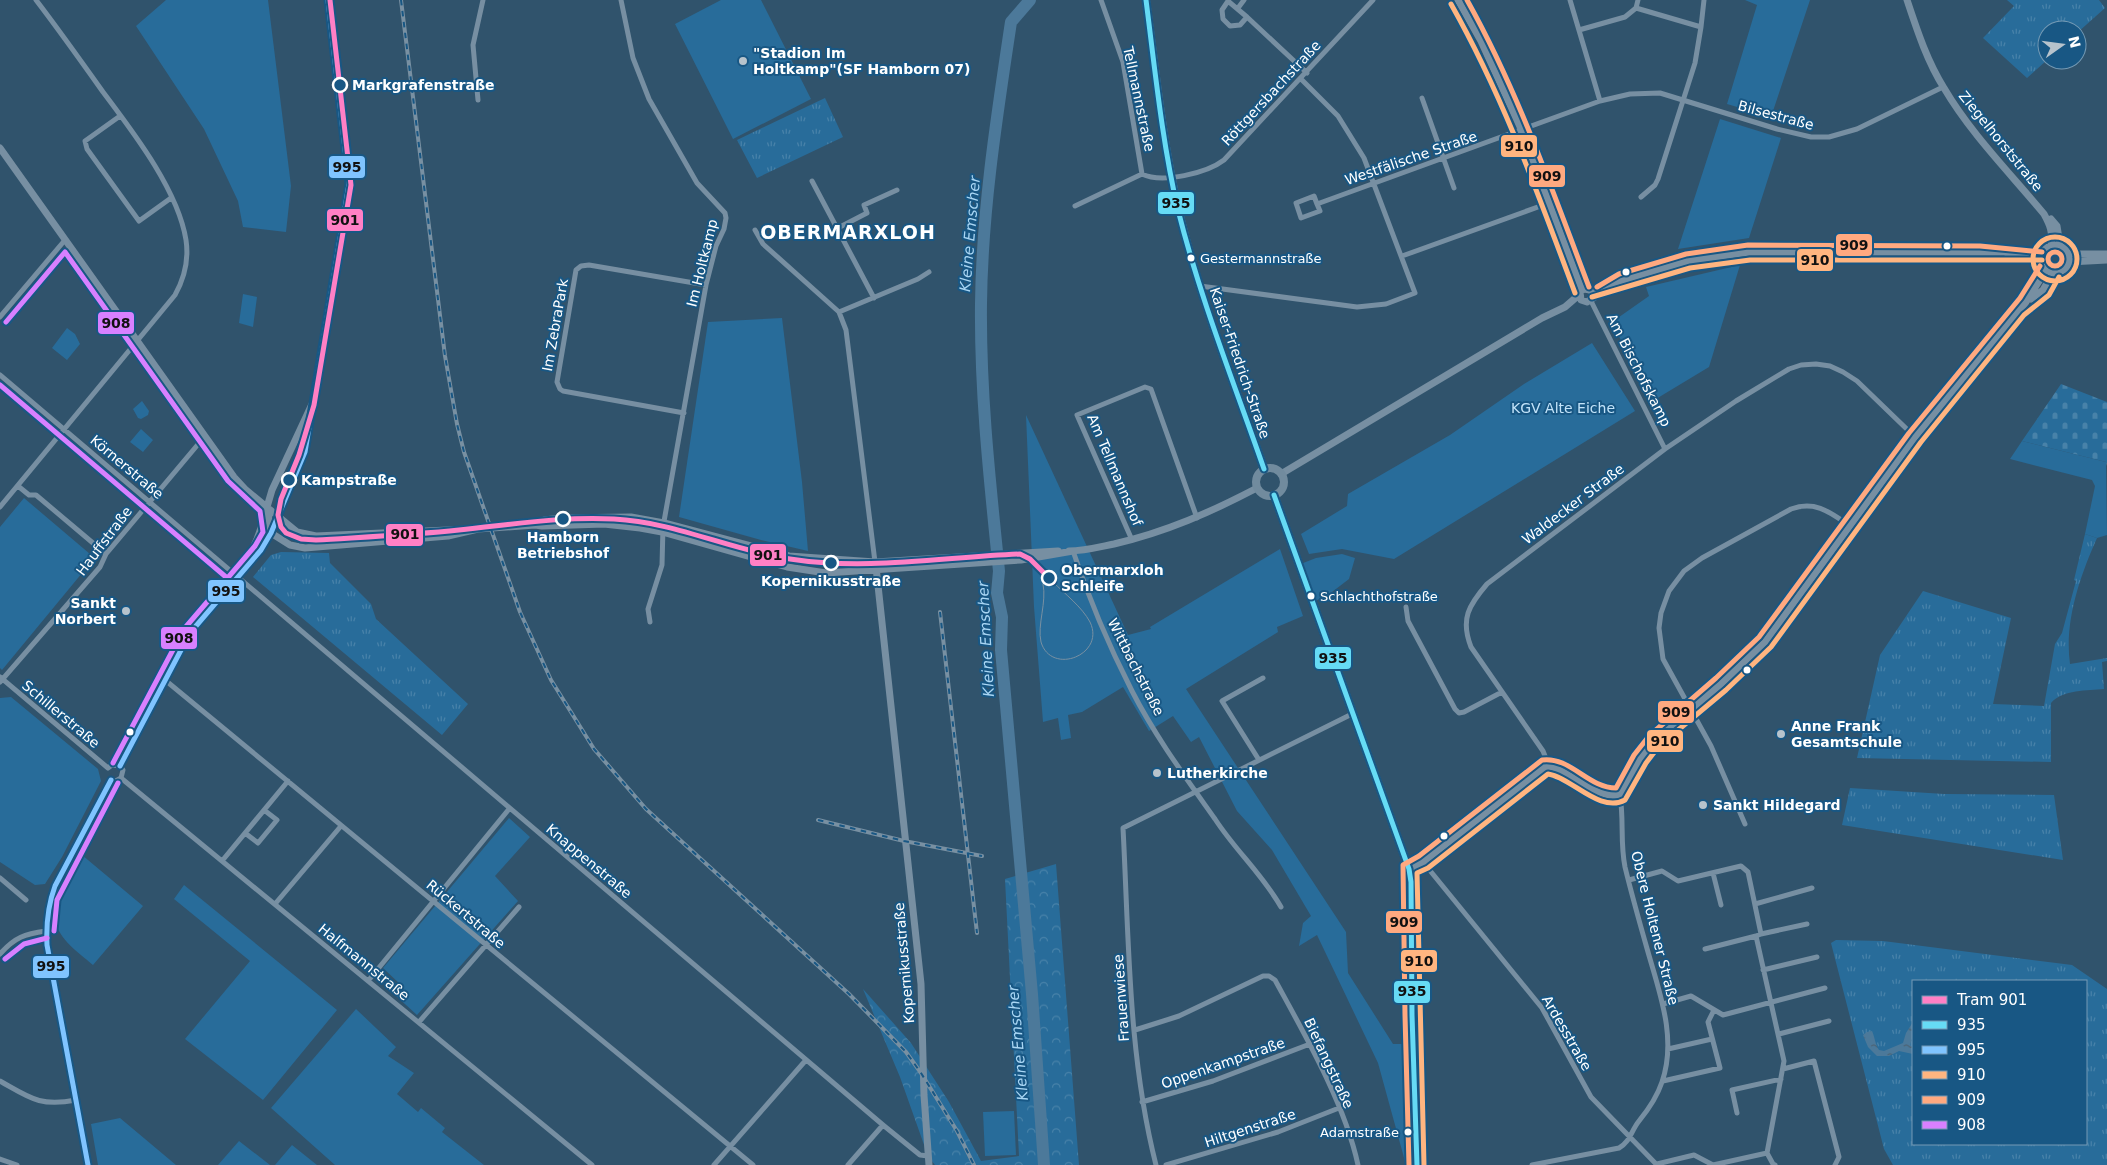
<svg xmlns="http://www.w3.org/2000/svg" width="2107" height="1165" viewBox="0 0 2107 1165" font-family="'DejaVu Sans',sans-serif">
	<defs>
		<pattern id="grass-tufts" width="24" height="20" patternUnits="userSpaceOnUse" patternTransform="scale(1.25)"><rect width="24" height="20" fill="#286c9a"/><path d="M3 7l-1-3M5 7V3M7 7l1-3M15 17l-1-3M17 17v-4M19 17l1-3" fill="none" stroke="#4882a9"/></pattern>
		<pattern id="forest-crowns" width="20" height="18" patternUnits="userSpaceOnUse" patternTransform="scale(1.25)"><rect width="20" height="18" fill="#286c9a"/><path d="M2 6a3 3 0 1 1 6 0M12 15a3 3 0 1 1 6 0" fill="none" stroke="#4882a9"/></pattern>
		<pattern id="cemetery-stones" width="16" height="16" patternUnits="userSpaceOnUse" patternTransform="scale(1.25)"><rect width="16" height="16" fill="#286c9a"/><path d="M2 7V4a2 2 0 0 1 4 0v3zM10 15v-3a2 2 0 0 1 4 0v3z" fill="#4882a9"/></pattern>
		<pattern id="water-ripples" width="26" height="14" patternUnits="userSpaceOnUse" patternTransform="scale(1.25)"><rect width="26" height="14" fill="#4c799a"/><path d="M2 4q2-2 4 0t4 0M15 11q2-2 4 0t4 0" fill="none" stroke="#4c6273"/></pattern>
	</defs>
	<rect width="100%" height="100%" fill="#30536c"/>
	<path fill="url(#grass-tufts)" fill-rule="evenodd" d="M2007,0H2099L2105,8L2077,33V30H2047V60L2027,78L1983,38L2014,6Z
		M825,98L843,137L757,178L737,140Z
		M2085,534L2097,538C2080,576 2064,622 2070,664L2107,658V661L2102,662L2104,689C2087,691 2063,689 2051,703V762L1857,758L1880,655L1923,591L2011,618L1993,704L2044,706L2055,644L2062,633L2076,581L2074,580Z
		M281,552L329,553L330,563L371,604L376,619L468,704L442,735L253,577L271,555Z
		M1850,788L1944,794L2054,795L2063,860L1842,825Z
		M1836,940L1883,941L2072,965L2107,989V1165H1893L1884,1149L1831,943ZM1913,981H2086V1144H1913Z"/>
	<path fill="url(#forest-crowns)" d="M1056,864L1079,1165H935L928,1156L900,1077L863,989L911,1043L949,1102L981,1161L1019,1156L1005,879Z"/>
	<path fill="url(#cemetery-stones)" d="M2061,384L2107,402V466L2106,462L2022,441Z"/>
	<path fill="#286c9a" d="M166,0H268L291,186L286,232L243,227L238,201L204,129L136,26Z
		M721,0H761L811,99L733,139L675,24Z
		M1745,0H1810L1771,117L1727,104L1757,5Z
		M1720,119L1781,138L1749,238L1678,249Z
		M1740,265L1709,367L1651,402L1612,322L1649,296L1646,287Z
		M243,294L257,297L253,327L239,323Z
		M782,318L802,482L808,551L761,540L679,517L708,322Z
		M67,328L75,334L80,344L67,360L52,348Z
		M1592,343L1635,411L1394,559L1342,549L1309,554L1301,534L1347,506L1348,494L1450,435L1524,384Z
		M142,401L149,411L148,415L141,419L138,418L133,409Z
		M1026,415L1128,635L1151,629L1150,627L1280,549L1303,616L1277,627L1278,632L1186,689L1346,932L1348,973L1393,1044H1403L1408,1165H1406L1378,1063L1317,935L1299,946L1303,923L1311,916L1272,850L1237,811L1199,737L1191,742L1173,716L1149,731L1123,687L1082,712L1068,715L1071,738L1061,740L1058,718L1043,722L1034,607Z
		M141,429L153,440L143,452L130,442Z
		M2022,441L2106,462L2107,535L2097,538L2085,534L2095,486L2092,480L2010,459Z
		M24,498L90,554L92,561L2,670L0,668V527Z
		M1342,554L1355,558L1349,579L1332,592L1312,603L1298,565L1316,558Z
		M11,697L98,769L101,781L62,857L45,884L35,885L0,862V698Z
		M509,818L530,837L495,876L518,901L417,1015L394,994L401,985L383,968Z
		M82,855L143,906L93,965C76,950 50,934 55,907Z
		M184,885L337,1010L263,1100L185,1039L250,961L174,899Z
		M356,1009L396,1047L388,1056L414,1073L397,1094L418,1112L421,1108L445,1128L442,1132L484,1165H335L271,1108Z
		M1014,1111L1016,1155L985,1156L983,1112Z
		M120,1118L176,1165H98L91,1124Z
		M239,1141L270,1165H218Z
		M292,1145L317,1165H275Z"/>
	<path fill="url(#water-ripples)" d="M1913,1022V1035L1910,1045L1913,1048V1054L1899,1051L1889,1056H1877L1868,1047L1863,1035L1867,1032L1872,1031C1875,1038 1875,1044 1879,1050L1884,1051L1903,1043L1906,1033Z"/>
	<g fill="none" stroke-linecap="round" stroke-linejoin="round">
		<path stroke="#4c799a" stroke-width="12" d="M1030,0L1011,22C997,115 982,210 981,304C980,393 990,483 999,571L997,593L1002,617L1001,650L1032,994L1044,1165"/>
		<path stroke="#778fa2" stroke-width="5" d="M621,0L633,58L649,99L697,183L725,213L726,218L724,229L716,246L706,285L663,527L662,565L648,609L650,622
			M1101,0L1123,62L1142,174
			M1570,0L1600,101
			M1228,1L1247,17L1240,25L1230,26L1223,19L1222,10Z
			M1238,8L1244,0
			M1636,8L1701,27L1695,63L1658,179L1655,185L1641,197
			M1247,17L1307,73
			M1701,27L1704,0
			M1579,30L1625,17L1636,8L1638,0
			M1422,98L1454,188
			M478,100L473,45L483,0
			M120,116L85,141L87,149L139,221L171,198
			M812,181L874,298
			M1317,204L1320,211L1301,218L1296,203L1314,196L1317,204L1600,101L1630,94L1660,93L1777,129L1811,137H1829L1857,129L1943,87
			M1075,206L1142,174C1162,184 1207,173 1224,160L1373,0
			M836,229L867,213L864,205L897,190
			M755,230L763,244L839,312L846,330L875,562
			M1402,256L1549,203
			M1200,286L1357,307L1386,304L1415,293L1364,158L1338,116L1301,79
			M1591,301L1665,449
			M839,312L918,279L929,272
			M0,317L65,240
			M0,375L883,1125L920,1155L928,1156
			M684,413L563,391L560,389L557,382L576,270L581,266L589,265L706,285
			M18,486L29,495H36L106,554
			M0,507L175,295C185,277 189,260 186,240C178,190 133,132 103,92C81,61 59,30 36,0
			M1132,540L1077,415L1145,387L1151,389L1197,518
			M1073,551C1089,599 1109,646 1132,691C1155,736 1186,778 1215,819C1235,850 1263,875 1281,907
			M241,572L256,539L267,508
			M1406,607L1408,621L1455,709L1459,713L1464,712L1502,692
			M0,677L108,768
			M165,680L753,1165
			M0,682L100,567L106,554L205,436
			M1259,760L1222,701L1263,678
			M120,766L190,633L256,558L271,533
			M1549,766L1543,751L1471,647C1460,619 1469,605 1487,584L1665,449L1736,401L1789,369L1801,365L1816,364L1830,366L1843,372L1857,381L1915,437
			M108,768L112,765L120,766
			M121,778L592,1165
			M111,780L116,781L121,778L123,770L120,766
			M1745,824L1711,746L1663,659L1659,628L1661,613L1669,591L1684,571L1702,558L1791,509C1816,500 1831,513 1850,526
			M245,833L258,843L277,820L264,810
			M222,861L288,781
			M1423,862L1542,1008L1591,1097L1657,1165
			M1713,873L1721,905
			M0,878L26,900
			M1629,880L1662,871L1678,881L1741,866L1748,872L1761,934L1756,936L1784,1061L1767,1153L1773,1164L1775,1165
			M275,904L341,826
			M1755,904L1812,888
			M1761,934L1807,924
			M1705,949L1756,936
			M0,954C15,937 25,934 46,931
			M1763,970L1817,957
			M368,981L509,809
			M1663,1004L1691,996L1723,1015L1825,988
			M419,1022L519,907
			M1135,1030L1179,1016L1263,976H1269L1275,980C1305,1035 1345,1104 1358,1165
			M1779,1034L1829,1021
			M1668,1049L1712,1039
			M1783,1069L1814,1061L1839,1157L1835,1165
			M0,1081C30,1098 40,1107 76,1100
			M1663,1081L1720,1068L1708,1022L1714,1010
			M1142,1102L1213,1081L1310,1044
			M1737,1113L1732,1090L1781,1079
			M0,1159L17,1165
			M1657,1164L1694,1155L1713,1165L1767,1153
			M88,1165L47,945C46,923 47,906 55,886L111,780
			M714,1165L806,1060
			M848,1165L883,1125
			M1156,1165C1128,1055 1129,940 1123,828L1352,714
			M1166,1165L1278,1132L1339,1108
			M1532,1165L1619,1148C1630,1142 1631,1131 1639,1121C1648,1110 1657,1097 1662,1082C1677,1039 1660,994 1648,952C1640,924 1632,896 1625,867C1620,843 1624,819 1620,795"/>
		<path stroke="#778fa2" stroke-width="7" d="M1458,0L1481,41L1522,131L1582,290
			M1907,0C1917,30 1927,61 1944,88C1971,134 2010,173 2044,214C2050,225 2053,232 2051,245
			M0,148L234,477L246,490L297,532L316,536L470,529
			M2051,219L2057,226L2060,245
			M2041 259a14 14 0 1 1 28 0a14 14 0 1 1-28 0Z
			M2069,254H2107
			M2008,255L2041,259
			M2069,262L2107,260
			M1590,290L1688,261L1749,252H2042
			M1593,298V293L1590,290L1584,289L1580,292L1581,300L1587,302L1612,286
			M2031,299L2043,290L2053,273
			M313,402L272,490L267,507L271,533L290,545L305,548L448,536L478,529L535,525L542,526L604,524L640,528L662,532L787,567L826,573L1021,560L1073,551
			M1281,474L1542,318L1565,307L1580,294
			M535,525L544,520L562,518L631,517L664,523L789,556L875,562L1058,551
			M271,533L305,452L349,184L328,0
			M1069,551C1084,551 1099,547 1114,544C1166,532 1211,512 1257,488
			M876,567L921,984L924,1095L929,1165
			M1409,869L1423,862L1545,767C1561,762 1592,800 1620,795L1640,759L1654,741L1721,684L1765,642L1915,437L2026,302L2046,270"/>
		<path stroke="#718b9e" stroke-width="8" d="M1146,0C1157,80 1164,161 1186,239C1207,317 1238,393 1264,469
			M1256 482a14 14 0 1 1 28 0a14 14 0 1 1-28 0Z
			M1274,495L1409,869L1411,882L1412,1015L1417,1165"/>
		<path stroke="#7890a2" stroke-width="1" d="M1043,584C1047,602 1037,625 1041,642C1051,676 1106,655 1090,622C1082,607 1065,594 1053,582"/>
		<defs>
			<path id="rail" d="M401,0L445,356L457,424L464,452L520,612L551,680L594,749L646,809L849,994L906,1052L921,1073L957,1131L974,1165
				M940,612L977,933
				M818,820L904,841L982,856"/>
		</defs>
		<use href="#rail" stroke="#7890a2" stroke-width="4"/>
		<use href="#rail" stroke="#185784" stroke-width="2" stroke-dasharray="5.5" stroke-linecap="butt"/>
		<defs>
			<path id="bus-1" d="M1146,0C1155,70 1162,141 1178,210C1200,298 1234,383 1264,469
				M1274,495L1409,869L1411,882L1412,1015L1417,1165"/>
			<path id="bus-2" d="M120,766L190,633L261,550L271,533L305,452L349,184L328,0
				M88,1165L47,945C46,924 48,905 55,886L111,780"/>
			<path id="bus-3" d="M1451,4C1503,96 1538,194 1575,293
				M2033 259a22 22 0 1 1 44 0a22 22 0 1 1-44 0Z
				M1592,297L1690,268L1750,260H2042
				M1424,1165L1417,873L1428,868L1548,774C1571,777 1600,814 1625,800L1646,763L1659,746L1726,690L1771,647L1921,442L2024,315L2049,295L2059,277"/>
			<path id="bus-4" d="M1467,0C1518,91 1552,190 1589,287
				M2048 259a7 7 0 1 1 14 0a7 7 0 1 1-14 0Z
				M1597,287L1619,274L1686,254L1748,245L1980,246L2042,252
				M1409,1165L1405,1015L1403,865L1419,856L1542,760C1570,756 1588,788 1616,788L1634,755L1649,736L1716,678L1759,637L1909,433L2020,298L2040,266"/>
			<path id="bus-5" d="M6,322L65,252L228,481L260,511L263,532L255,546L184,629L113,763
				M0,385L233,583
				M54,931L57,900L118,783
				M5,959L24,944L47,938"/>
		</defs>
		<use href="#bus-1" stroke="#185784" stroke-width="9"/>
		<use href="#bus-2" stroke="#185784" stroke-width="9"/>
		<use href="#bus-3" stroke="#185784" stroke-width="9"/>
		<use href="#bus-4" stroke="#185784" stroke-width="9"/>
		<use href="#bus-5" stroke="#185784" stroke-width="9"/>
		<use href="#bus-1" stroke="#66dbf5" stroke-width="5"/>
		<use href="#bus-2" stroke="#80c4ff" stroke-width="5"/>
		<use href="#bus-3" stroke="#ffb580" stroke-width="5"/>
		<use href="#bus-4" stroke="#ffa980" stroke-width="5"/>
		<use href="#bus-5" stroke="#d880ff" stroke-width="5"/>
		<defs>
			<path id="tram-1" d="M330,0L351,185L314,405L299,455L281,499L278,515L281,527L286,533L301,539L316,540C364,537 412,535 459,530C510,525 562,516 614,519C675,522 730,550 790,559C866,571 944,557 1020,554L1030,559L1053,582"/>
		</defs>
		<use href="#tram-1" stroke="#185784" stroke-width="9"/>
		<use href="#tram-1" stroke="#ff80c5" stroke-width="5"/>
	</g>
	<g fill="#b7c3cc" stroke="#185784" stroke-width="2">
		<circle cx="743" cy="61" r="5"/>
		<circle cx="126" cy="611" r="5"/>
		<circle cx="1781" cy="734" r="5"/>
		<circle cx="1157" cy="773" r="5"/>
		<circle cx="1703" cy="805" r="5"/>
	</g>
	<g fill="#185784" stroke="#fff" stroke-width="2.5">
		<circle cx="340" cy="85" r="7"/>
		<circle cx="289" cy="480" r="7"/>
		<circle cx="563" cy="519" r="7"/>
		<circle cx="831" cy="563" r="7"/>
		<circle cx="1049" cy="578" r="7"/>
	</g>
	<g fill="#fff" stroke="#185784" stroke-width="2">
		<circle cx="1947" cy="246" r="4.5"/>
		<circle cx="1191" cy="258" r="4.5"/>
		<circle cx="1626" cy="272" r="4.5"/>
		<circle cx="1311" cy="596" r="4.5"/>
		<circle cx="1747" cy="670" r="4.5"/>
		<circle cx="130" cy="732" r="4.5"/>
		<circle cx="1444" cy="836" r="4.5"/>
		<circle cx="1408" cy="1132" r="4.5"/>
	</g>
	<g text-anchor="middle" stroke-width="4" stroke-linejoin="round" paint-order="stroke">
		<g font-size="13" fill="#fff" stroke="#185784" text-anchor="start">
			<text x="1200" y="263">Gestermannstraße</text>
			<text x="1320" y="601">Schlachthofstraße</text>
			<text x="1399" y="1137" text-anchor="end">Adamstraße</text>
		</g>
		<g font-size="14" font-weight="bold" fill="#fff" stroke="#185784" text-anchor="start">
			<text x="753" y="58">"Stadion Im<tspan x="753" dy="16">Holtkamp"(SF Hamborn 07)</tspan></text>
			<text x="116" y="608" text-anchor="end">Sankt<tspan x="116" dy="16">Norbert</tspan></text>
			<text x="1791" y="731">Anne Frank<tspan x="1791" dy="16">Gesamtschule</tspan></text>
			<text x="1167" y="778">Lutherkirche</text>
			<text x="1713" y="810">Sankt Hildegard</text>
		</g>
		<g font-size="14" font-weight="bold" fill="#fff" stroke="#185784" text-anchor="start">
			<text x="352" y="90">Markgrafenstraße</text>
			<text x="301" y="485">Kampstraße</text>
			<text x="563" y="542" text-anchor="middle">Hamborn<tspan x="563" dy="16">Betriebshof</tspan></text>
			<text x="1061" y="575">Obermarxloh<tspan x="1061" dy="16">Schleife</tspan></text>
			<text x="831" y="586" text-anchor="middle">Kopernikusstraße</text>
		</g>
		<g font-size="14" fill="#fff" stroke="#185784">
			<text transform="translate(1271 93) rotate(-47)" y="5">Röttgersbachstraße</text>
			<text transform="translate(1139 99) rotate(78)" y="5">Tellmannstraße</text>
			<text transform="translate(1776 115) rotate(15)" y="5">Bilsestraße</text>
			<text transform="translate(2001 141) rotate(51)" y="5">Ziegelhorststraße</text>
			<text transform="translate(1411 158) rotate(-19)" y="5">Westfälische Straße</text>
			<text transform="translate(702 263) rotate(-76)" y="5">Im Holtkamp</text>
			<text transform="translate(555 325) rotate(-80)" y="5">Im ZebraPark</text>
			<text transform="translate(1240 363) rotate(71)" y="5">Kaiser-Friedrich-Straße</text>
			<text transform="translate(1639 370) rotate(63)" y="5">Am Bischofskamp</text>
			<text transform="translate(127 467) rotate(40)" y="5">Körnerstraße</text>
			<text transform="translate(1115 470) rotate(67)" y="5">Am Tellmannshof</text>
			<text transform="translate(1573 504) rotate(-37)" y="5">Waldecker Straße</text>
			<text transform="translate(104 541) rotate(-53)" y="5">Hauffstraße</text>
			<text transform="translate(1136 667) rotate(63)" y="5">Wittbachstraße</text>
			<text transform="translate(61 714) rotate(40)" y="5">Schillerstraße</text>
			<text transform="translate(589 861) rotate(40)" y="5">Knappenstraße</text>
			<text transform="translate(466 914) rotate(40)" y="5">Rückertstraße</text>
			<text transform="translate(1655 928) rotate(76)" y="5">Obere Holtener Straße</text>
			<text transform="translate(364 962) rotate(39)" y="5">Halfmannstraße</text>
			<text transform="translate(904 963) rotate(-95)" y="5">Kopernikusstraße</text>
			<text transform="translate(1121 998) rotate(-94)" y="5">Frauenwiese</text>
			<text transform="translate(1567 1033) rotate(60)" y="5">Ardesstraße</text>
			<text transform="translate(1223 1063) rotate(-19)" y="5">Oppenkampstraße</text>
			<text transform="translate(1329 1063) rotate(65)" y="5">Biefangstraße</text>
			<text transform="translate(1250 1128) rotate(-18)" y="5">Hiltgenstraße</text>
		</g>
		<g font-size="14" fill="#c2e3f9" stroke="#185784">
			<text x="1563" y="413">KGV Alte Eiche</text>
		</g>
		<g font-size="15" font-style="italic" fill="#a9d6f4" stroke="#185784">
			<text transform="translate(970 234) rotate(-85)" y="5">Kleine Emscher</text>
			<text transform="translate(986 639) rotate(-93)" y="5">Kleine Emscher</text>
			<text transform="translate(1018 1043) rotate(-95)" y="5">Kleine Emscher</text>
		</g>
		<g font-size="19" font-weight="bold" letter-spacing="1" fill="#fff" stroke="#185784">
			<text x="848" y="239">OBERMARXLOH</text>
		</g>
	</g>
	<g stroke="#185784" stroke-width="2">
		<rect x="1500" y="134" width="38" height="24" rx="5" fill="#ffb580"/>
		<rect x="328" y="155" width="38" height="24" rx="5" fill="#80c4ff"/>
		<rect x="1528" y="164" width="38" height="24" rx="5" fill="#ffa980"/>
		<rect x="1157" y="191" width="38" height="24" rx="5" fill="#66dbf5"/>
		<rect x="326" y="208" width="38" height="24" rx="5" fill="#ff80c5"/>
		<rect x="1835" y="233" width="38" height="24" rx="5" fill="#ffa980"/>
		<rect x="1796" y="248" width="38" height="24" rx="5" fill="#ffb580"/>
		<rect x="97" y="311" width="38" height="24" rx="5" fill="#d880ff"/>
		<rect x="385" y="523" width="39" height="24" rx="5" fill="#ff80c5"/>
		<rect x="749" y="543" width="38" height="24" rx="5" fill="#ff80c5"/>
		<rect x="207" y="579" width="38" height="24" rx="5" fill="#80c4ff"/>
		<rect x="160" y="626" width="38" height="24" rx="5" fill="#d880ff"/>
		<rect x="1314" y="646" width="38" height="24" rx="5" fill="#66dbf5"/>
		<rect x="1657" y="700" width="38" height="24" rx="5" fill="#ffa980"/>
		<rect x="1646" y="729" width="38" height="24" rx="5" fill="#ffb580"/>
		<rect x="1385" y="910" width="38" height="24" rx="5" fill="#ffa980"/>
		<rect x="1400" y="949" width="38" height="24" rx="5" fill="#ffb580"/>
		<rect x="32" y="955" width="38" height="24" rx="5" fill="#80c4ff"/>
		<rect x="1393" y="980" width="38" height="24" rx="5" fill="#66dbf5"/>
	</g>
	<g font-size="14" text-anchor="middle" font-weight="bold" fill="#111">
		<text x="1519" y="151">910</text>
		<text x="347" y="172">995</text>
		<text x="1547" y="181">909</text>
		<text x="1176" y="208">935</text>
		<text x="345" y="225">901</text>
		<text x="1854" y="250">909</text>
		<text x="1815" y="265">910</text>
		<text x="116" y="328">908</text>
		<text x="405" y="539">901</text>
		<text x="768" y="560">901</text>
		<text x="226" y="596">995</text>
		<text x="179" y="643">908</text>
		<text x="1333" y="663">935</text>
		<text x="1676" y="717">909</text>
		<text x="1665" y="746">910</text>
		<text x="1404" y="927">909</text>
		<text x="1419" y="966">910</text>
		<text x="51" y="971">995</text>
		<text x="1412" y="996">935</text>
	</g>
	<rect x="1912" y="980" width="175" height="165" fill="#185784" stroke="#749ab5"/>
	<rect x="1922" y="996" width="25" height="8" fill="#ff80c5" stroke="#749ab5"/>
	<text x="1957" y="1005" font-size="15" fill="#ffffff">Tram 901</text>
	<rect x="1922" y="1021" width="25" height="8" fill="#66dbf5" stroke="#749ab5"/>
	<text x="1957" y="1030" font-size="15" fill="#ffffff">935</text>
	<rect x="1922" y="1046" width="25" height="8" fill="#80c4ff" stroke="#749ab5"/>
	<text x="1957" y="1055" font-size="15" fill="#ffffff">995</text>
	<rect x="1922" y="1071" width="25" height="8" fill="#ffb580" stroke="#749ab5"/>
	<text x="1957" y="1080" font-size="15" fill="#ffffff">910</text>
	<rect x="1922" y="1096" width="25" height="8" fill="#ffa980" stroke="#749ab5"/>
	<text x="1957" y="1105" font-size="15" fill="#ffffff">909</text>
	<rect x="1922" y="1121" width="25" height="8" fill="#d880ff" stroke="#749ab5"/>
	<text x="1957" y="1130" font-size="15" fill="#ffffff">908</text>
	<g transform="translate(2062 45) rotate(76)"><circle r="24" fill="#185784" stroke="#749ab5"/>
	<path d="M0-4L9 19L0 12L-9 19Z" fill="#b7c3cc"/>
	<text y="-8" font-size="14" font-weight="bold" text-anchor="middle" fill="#ffffff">N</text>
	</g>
</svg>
